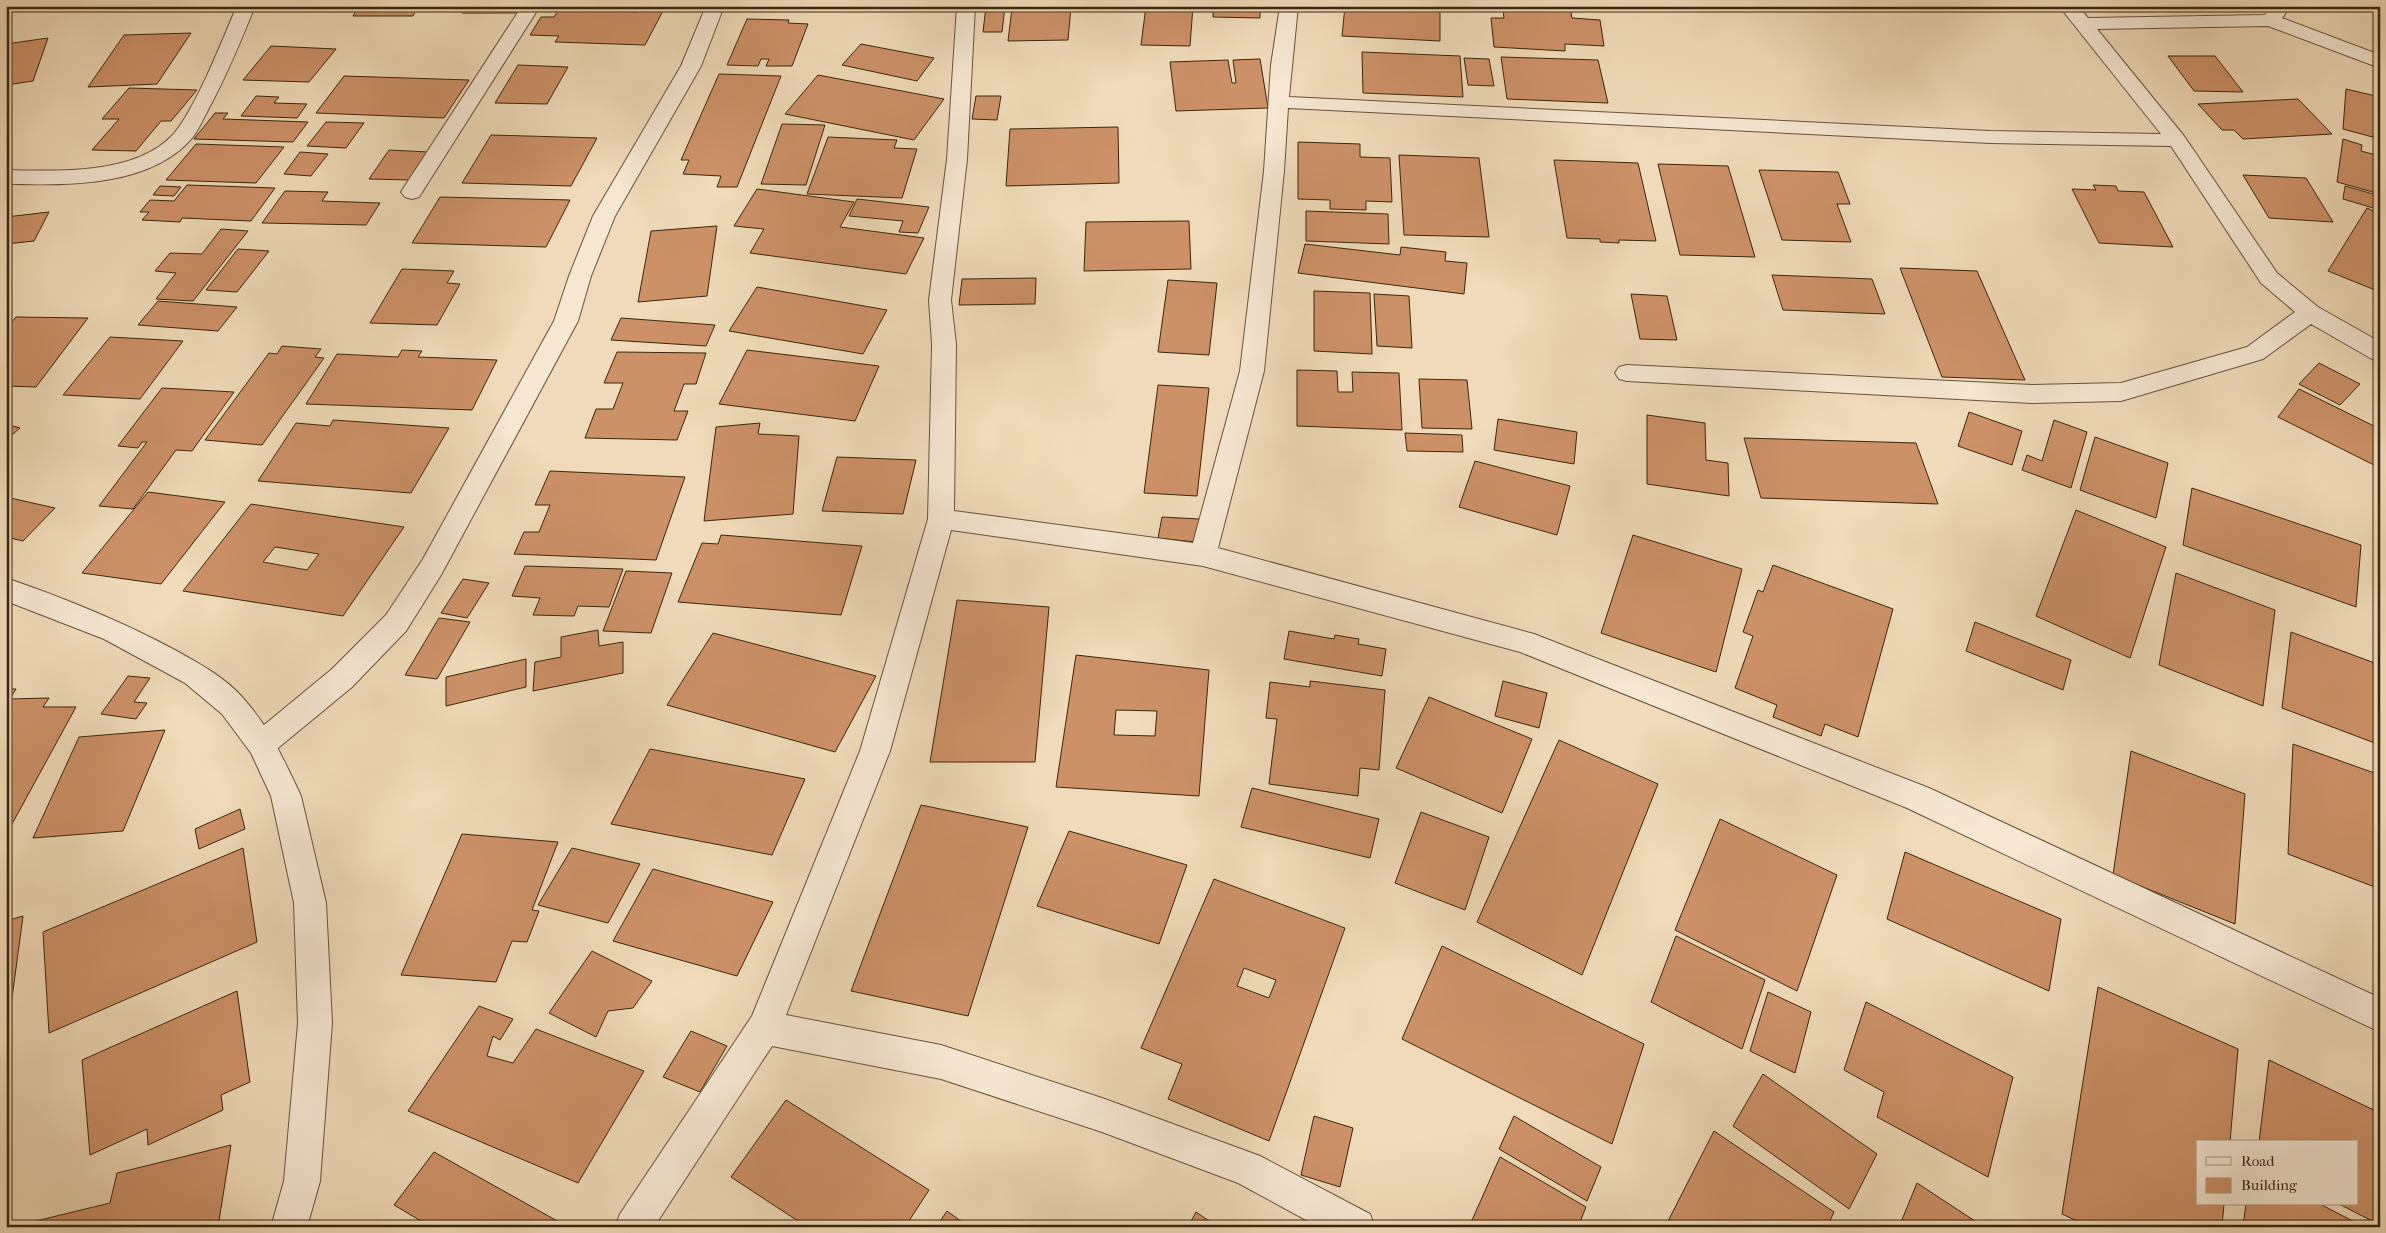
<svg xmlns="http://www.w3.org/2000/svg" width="2386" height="1233" viewBox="0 0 2386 1233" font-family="'IM FELL French Canon',serif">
	<rect width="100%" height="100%" fill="#f0dab9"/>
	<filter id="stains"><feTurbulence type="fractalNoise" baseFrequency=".004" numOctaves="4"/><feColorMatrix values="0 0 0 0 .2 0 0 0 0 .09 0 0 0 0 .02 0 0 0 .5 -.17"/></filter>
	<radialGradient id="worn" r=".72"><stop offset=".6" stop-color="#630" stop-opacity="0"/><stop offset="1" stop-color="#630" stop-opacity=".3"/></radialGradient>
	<path fill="#cd9168" stroke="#3b260d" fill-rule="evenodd" d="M359,6H418L413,16H353Z
		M466,6H524L521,13H462Z
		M582,6H610L607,11L637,12L639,9H664L645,45L555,42L559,36L530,35L541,17H554L559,9L580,10Z
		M986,6H1005L1002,32H983Z
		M1146,6H1193L1190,46L1141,45Z
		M1213,6H1260V18L1213,17Z
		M1345,6H1440V41L1342,36Z
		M1490,6L1570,7L1572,18L1600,20L1604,46L1565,44V51L1494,47L1491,18H1504L1503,11H1490Z
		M1071,7L1068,40L1008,41L1012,8Z
		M747,19L789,20L788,23L808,24L792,66H766L769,59H761L758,66L727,65Z
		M191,33L157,84L88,87L124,35Z
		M48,38L33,81L6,85V44Z
		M861,44L934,58L917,81L842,65Z
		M271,46L336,49L309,82L243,80Z
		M1362,52L1460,56L1463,97L1363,93Z
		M2168,56H2215L2243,92L2194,91Z
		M1501,57L1598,60L1608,103L1507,99Z
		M1464,58L1489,59L1494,86L1468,85Z
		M1260,59L1268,108L1176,111L1170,62L1228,60L1232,83H1236L1233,60Z
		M518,65L568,67L547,104L495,103Z
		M719,74L781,76L737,187H717L721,176L683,174L689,160H681Z
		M818,75L944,99L914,140L785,114Z
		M344,76L469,80L444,118L316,113Z
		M129,88L197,90L171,121H161L136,151L92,150L119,119H102Z
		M2346,89L2380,97V139L2343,129Z
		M256,96L279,97L274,103L307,104L297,118L241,116Z
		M976,96H1001L997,120L972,119Z
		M2298,99L2332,134L2243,139L2234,130H2222L2198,104Z
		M215,113H228L223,119L308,122L293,142L194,139Z
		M326,122L364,123L346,148L307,146Z
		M782,124L825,125L806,185L761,184Z
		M1118,127L1119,183L1006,186L1010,129Z
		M491,135L597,138L571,186L462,183Z
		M828,137L897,140L894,148L917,149L902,198L807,194Z
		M2343,139L2362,145L2361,151L2380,156V194L2337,182Z
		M1298,142L1360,144V157L1390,158L1392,202L1366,201V210L1330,209V200L1298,199Z
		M196,144L284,147L256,183L166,180Z
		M389,150L429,152L410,180L369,179Z
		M300,152L328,154L311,176L284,174Z
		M1399,155L1479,158L1489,237L1404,235Z
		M1554,160L1638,163L1656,241L1619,240V243L1600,242V239L1567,238Z
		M1658,164L1728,166L1755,257L1680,255Z
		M1759,170L1838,172L1850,204H1837L1851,242L1782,240Z
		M2243,175L2306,178L2333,222L2269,218Z
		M187,185L275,188L251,221L182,218L180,222L142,220L149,212H140L150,200L174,201Z
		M2093,185L2116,186L2118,191L2144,192L2173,247L2099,243L2072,189L2096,190Z
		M160,186L181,187L174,196L153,195Z
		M2345,186L2380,196V210L2343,199Z
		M757,189L854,202L840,227L924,238L906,274L750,253L764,229L734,226Z
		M285,191L328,192L322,201L380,203L366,225L262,223Z
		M440,197L570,200L546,247L412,243Z
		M857,199L929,207L918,233L899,232L903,221L849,216Z
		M2367,208L2380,214V292L2328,271Z
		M1306,211L1388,214L1389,244L1306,241Z
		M49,212L34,241L6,244V217Z
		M1189,221L1191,269L1084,271L1086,222Z
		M717,226L707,296L638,302L651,231Z
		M221,229L248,231L193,301L156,299L176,273L155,271L170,253L202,254Z
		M1305,244L1400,255L1401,247L1446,252L1445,261L1467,263L1464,294L1298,273Z
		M238,249L269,251L237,292L206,290Z
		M1900,268L1977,271L2025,380L1942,377Z
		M402,269L454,271L447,283L460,284L437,325L370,323Z
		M1772,275L1872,279L1885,314L1783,310Z
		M1036,278L1035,304L959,305L962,279Z
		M1168,280L1217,283L1209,355L1158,352Z
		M757,287L887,310L863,354L729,331Z
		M1314,291L1370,293L1372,354L1314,351Z
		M1374,294L1409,296L1412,348L1377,346Z
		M1631,294L1667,296L1677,340L1640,339Z
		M158,301L237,307L218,331L138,325Z
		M16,317L88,318L36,387L6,386V329Z
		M621,318L715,325L706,346L611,340Z
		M110,337L183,341L140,399L63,395Z
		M282,346L321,349L315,357L324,358L262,445L205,440L269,353L277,354Z
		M402,350L422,351L418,357L497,360L472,410L306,404L337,354L398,357Z
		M747,350L879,366L855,421L719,404Z
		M617,352L706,353L696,384H684L674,411H688L677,440L585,438L596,409H613L623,383H604Z
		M2319,363L2360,384L2340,405L2299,384Z
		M1297,370L1337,371L1338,392H1353L1352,372L1399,373L1402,430L1297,426Z
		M1419,379L1467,380L1472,429L1422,428Z
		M1158,385L1209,388L1197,496L1144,493Z
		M162,388L234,392L192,451L176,450L133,509L99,506L147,442H142L138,448L118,446Z
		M2299,389L2380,429V468L2278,417Z
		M1969,412L2022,431L2012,465L1958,446Z
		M1647,415L1705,423L1706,460L1728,463L1729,496L1647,484Z
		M1498,419L1577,432L1574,464L1494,450Z
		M333,420L449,428L411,493L258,481L296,423L330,426Z
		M2054,420L2087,432L2071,488L2022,470L2027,455L2042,461Z
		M760,423L758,434L799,436L793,514L704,521L716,427Z
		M6,424L20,428L6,440Z
		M1405,433L1462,435L1463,452L1407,451Z
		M2095,437L2168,463L2156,518L2080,490Z
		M1744,438L1916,443L1938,504L1761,498Z
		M837,457L916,460L903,514L822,511Z
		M1475,461L1570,486L1557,535L1459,507Z
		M550,471L685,477L656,560L514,554L524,532H539L550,505H535Z
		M2192,488L2361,545L2356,607L2183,545Z
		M148,492L225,502L161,584L82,573Z
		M6,497L55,508L23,541L6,537Z
		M251,504L404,527L343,616L183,591ZM275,547L319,554L307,570L263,562Z
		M2076,510L2166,547L2130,658L2036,616Z
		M1162,517L1199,519L1196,542L1158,538Z
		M721,535L862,546L841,615L678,602L702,543L718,544Z
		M1633,535L1742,569L1716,672L1601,633Z
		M1773,565L1893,609L1858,737L1825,724L1821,736L1773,717L1777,705L1735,688L1753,636L1743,632L1758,590L1763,592Z
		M525,566L623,569L609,607L578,606L574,616L533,615L540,598L512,596Z
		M626,571L672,573L651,633L603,631Z
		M2176,573L2275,610L2263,706L2159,665Z
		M463,579L489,583L467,618L441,613Z
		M957,600L1049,607L1035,762H930Z
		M439,618L470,622L437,679L405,675Z
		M1975,622L2071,660L2063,690L1966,651Z
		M598,630L599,646L623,642V673L533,691L535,662L561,657V637Z
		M1289,631L1334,639L1335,635L1359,639L1358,644L1386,649L1382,676L1284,659Z
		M2291,632L2380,665V745L2282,708Z
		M713,633L876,676L835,752L667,705Z
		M1076,655L1209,670L1199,796L1056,787ZM1116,710L1157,711L1155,736L1114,735Z
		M526,659V687L446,706V677Z
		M128,676L150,678L134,702L147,703L136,719L101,714Z
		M1310,681L1385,690L1379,770L1360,768L1358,796L1269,784L1277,719L1266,718L1270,682L1310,687Z
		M1503,681L1547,693L1539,728L1495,716Z
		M6,689H16L10,699L49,698L43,707H76L6,835Z
		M1429,697L1532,739L1502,813L1396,768Z
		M165,730L123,831L33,838L79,737Z
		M1559,740L1658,784L1582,975L1477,922Z
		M2293,744L2380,775V889L2288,854Z
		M650,749L805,779L772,855L611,824Z
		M2131,751L2245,794L2235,924L2113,875Z
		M1252,788L1379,819L1370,858L1241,827Z
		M921,805L1028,827L968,1016L851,991Z
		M240,809L245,829L199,849L195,829Z
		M1421,812L1489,837L1465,910L1395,883Z
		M1720,819L1837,875L1797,991L1675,930Z
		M1069,831L1187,865L1159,944L1037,906Z
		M462,834L558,842L532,910L539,911L527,942L512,941L496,982L401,975Z
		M243,848L257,942L49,1033L43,932Z
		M572,848L640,864L608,923L538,905Z
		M1905,852L2061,919L2049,991L1887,919Z
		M653,869L773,902L737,976L613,941Z
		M1214,879L1345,928L1269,1141L1168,1099L1182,1064L1141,1048ZM1244,968L1276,980L1269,998L1237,986Z
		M23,916L6,1043V921Z
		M1676,936L1765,980L1742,1049L1651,1002Z
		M1442,946L1644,1044L1612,1144L1402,1039Z
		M592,951L652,981L633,1008L608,1011L596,1037L549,1013Z
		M2098,987L2238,1049L2230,1142H2197V1204H2224L2222,1227H2090L2062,1214Z
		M237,991L250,1082L221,1095L223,1110L148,1145L147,1129L90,1155L82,1060Z
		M1768,992L1811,1012L1795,1073L1750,1051Z
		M1866,1002L2013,1077L1988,1177L1877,1117L1884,1092L1844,1070Z
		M479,1006L513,1019L500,1040L493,1036L487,1056L513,1063L536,1029L644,1071L578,1183L408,1111Z
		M691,1031L727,1046L700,1092L663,1077Z
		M2269,1060L2380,1113V1225L2339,1204H2357V1142H2259Z
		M1763,1074L1877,1154L1849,1209L1733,1126Z
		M786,1100L929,1190L905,1227H807L731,1177Z
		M1314,1116L1353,1128L1340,1187L1301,1175Z
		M1514,1116L1601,1167L1587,1201L1499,1149Z
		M1714,1131L1834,1212L1827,1227H1665Z
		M231,1145L218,1227H11L110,1203L117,1173Z
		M434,1152L568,1227H431L394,1205Z
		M1500,1157L1586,1207L1578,1227H1469Z
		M1917,1183L1984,1227H1899Z
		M2246,1204H2320L2364,1227H2243Z
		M947,1211L969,1227H936Z
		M1196,1212L1218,1227H1188Z"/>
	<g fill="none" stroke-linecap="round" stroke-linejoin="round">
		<defs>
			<path id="minor" d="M237,6H255C241,41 226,77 208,110C203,119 199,129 193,137C150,188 66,185 6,184V170C58,171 145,176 179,127C201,95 221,43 237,6Z
				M522,6H540L419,197L412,199L405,197L401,192Z
				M706,6H724L701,66L615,216L591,276L578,321L441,575L406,631L352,687L272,753L262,757L252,753L247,744L252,735L332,669L386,615L423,559L554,321L569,276L593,216L681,66Z
				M957,6H975L967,159L951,300L956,344L954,511L1193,543L1240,371L1264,171L1271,65L1280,6H1298L1289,97L1990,131L2161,134L2059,6H2078L2088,18L2265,15L2272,6H2291L2282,18L2380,55V68L2268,26L2097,29L2184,136L2277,273L2318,307L2380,342V361L2372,359L2311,324L2263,359L2121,401L2032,403L1627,381L1619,379L1615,373L1619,367L1627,365L2032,385L2121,383L2247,347L2295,312L2261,283L2171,146L1990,143L1288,108L1284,171L1264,371L1218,548L1534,634L1929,788L2380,998V1032L1907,808L1520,652L1203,566L951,530L890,751L786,1015L941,1045L1102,1098L1260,1156L1370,1214L1375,1227H1319L1238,1183L1102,1132L941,1079L772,1046L654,1227H615L620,1214L752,1016L860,751L928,519L932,344L929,300L947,159Z"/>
			<path id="tertiary" d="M6,578C64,598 121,621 175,650C198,663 225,677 243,698C270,728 284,760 301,796L326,903L332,1023L320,1181L307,1227H271L284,1181L298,1023L294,903L271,796L251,753L222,714L185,683L104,639L6,601Z"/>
		</defs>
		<use href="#minor" stroke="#685338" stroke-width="2"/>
		<use href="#tertiary" stroke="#685338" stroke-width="2"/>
		<use href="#minor" fill="#f5e7d2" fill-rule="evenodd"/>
		<use href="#tertiary" fill="#f5e7d2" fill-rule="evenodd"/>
	</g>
	<rect width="2386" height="1233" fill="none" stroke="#f0dab9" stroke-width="25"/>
	<rect x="8" y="8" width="2371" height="1218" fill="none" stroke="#3b260d" stroke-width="2.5"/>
	<rect x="12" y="12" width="2361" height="1208" fill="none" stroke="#3b260d"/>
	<rect x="2196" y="1140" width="162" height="65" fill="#f5e7d2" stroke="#ab9a83"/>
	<rect x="2206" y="1157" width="25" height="8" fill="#f5e7d2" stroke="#ab9a83"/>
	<text x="2241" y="1166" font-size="15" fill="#3b260d">Road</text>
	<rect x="2206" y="1178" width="25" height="15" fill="#cd9168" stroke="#ab9a83"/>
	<text x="2241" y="1190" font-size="15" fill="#3b260d">Building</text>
	<rect width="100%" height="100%" filter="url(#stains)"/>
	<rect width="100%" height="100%" fill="url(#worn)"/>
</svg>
